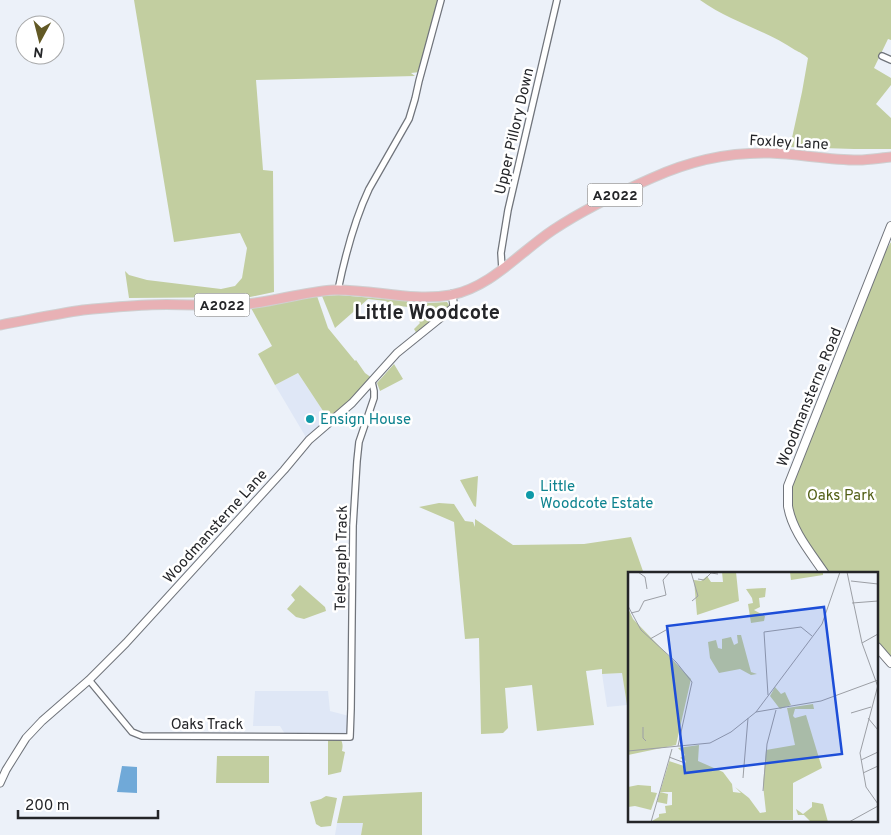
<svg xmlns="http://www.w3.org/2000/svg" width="891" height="835" viewBox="0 0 891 835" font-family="Overpass,sans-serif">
	<rect width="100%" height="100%" fill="#ecf1f9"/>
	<path fill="#dfe7f6" d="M298,373L329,420L307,439L275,385Z
		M622,673L627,705L607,707L602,674Z
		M255,691H328L330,711L349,716L348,733L285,734L280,726H253Z
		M337,823H363L361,835H335Z"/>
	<path fill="#c2cea0" d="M134,0H440L420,72L411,73L415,76L256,80L263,170L273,171L274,292L250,297L129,298L125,271L129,275L147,280L221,289L235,286L242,278L247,248L240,233L174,242Z
		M700,0H891V40L888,39L874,68L891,78V85L876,104L891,118V149H854L790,147L802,92L808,58C805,55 799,52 795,50C765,30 729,21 700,0Z
		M891,242V663L877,647V574H825L793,521L788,486L829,371L861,292Z
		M339,295L429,303L447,302L449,305L448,308L417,334L414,329L420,323L408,307L390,305L386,301L368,299L335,328L322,296Z
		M317,296L328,328L355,361L356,360L365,373L372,378L368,383L329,420L298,373L275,385L258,354L272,346L251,308L296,299Z
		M394,364L403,379L380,391L377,383Z
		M478,476L476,507L474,506L460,480Z
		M439,503L454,504L465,521L473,522L475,527V519L513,545L584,544L631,537L644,574H630V722H627V705L622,673L602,674V669L586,671L594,725L537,731L532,685L505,688L508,728L503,733L481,734L479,638L465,639L454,522L419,507Z
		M300,585L325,607L326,611L304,619L296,617L287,609L295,600L291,595Z
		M328,738H340C343,743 343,746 342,751L345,752L341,772L328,775Z
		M217,756H269V783H216Z
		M422,792V835H361L363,823H337L343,796Z
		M326,796L337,798L331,826L321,827L316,824L310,802L321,799Z"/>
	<path fill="#70a9d8" d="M122,766L137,767V793L117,792Z"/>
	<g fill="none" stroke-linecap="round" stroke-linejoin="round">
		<defs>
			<path id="minor" d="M882,56L891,60
				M502,269L501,253L508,210L557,0
				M338,290C345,256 354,221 369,189L409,119L415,99L419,81L441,0
				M89,680L132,732L142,736L350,737L351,709L353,526L357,461L359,442L374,398V391L372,382"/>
			<path id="tertiary" d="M0,783L6,770L26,738L42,721L89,680L126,643L284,470L309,440L352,403L397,353L454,307L452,294"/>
			<path id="secondary" d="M825,574C811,553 792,531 788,506C788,499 788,492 788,486L891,226
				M877,647L891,663"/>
			<path id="primary" d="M0,325C28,320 55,314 83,310C104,308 127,306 148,305C178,303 208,307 237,305C270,303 301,292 334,290C373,289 412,302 451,295C491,287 520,252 553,230C583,210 618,193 652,178C689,161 729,152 770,153C799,154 829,160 858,160C869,160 880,158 891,157"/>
		</defs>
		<use href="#minor" stroke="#70747b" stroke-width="8"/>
		<use href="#tertiary" stroke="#70747b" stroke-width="9"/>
		<use href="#secondary" stroke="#70747b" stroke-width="10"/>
		<use href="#primary" stroke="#cfcfd0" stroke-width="11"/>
		<use href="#minor" stroke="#fff" stroke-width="5.5"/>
		<use href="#tertiary" stroke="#fff" stroke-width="7"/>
		<use href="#secondary" stroke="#fff" stroke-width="8"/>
		<use href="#primary" stroke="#e8b1b5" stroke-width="9"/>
	</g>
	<g fill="#0f9aa8" stroke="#fff" stroke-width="2">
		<circle cx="310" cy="419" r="5"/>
		<circle cx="530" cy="495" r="5"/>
	</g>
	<g text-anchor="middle" stroke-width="5" stroke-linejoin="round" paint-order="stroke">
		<g fill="#fff" stroke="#666668" stroke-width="1">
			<rect x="587.5" y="183.5" width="55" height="23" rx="4"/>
			<rect x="194.5" y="293.5" width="55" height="23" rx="4"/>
		</g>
		<g font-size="14" font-weight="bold" fill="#242528">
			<text x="615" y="200">A2022</text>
			<text x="222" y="310">A2022</text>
		</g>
		<g font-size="15" fill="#242528" stroke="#fff">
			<text transform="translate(514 131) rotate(-77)" y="5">Upper Pillory Down</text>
			<text transform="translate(789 142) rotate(3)" y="5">Foxley Lane</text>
			<text transform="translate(809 397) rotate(-68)" y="5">Woodmansterne Road</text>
			<text transform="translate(215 526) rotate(-48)" y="5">Woodmansterne Lane</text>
			<text transform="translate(341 558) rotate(-89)" y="5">Telegraph Track</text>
			<text x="207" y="729">Oaks Track</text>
		</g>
		<g font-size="15" fill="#0d838f" stroke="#fff" text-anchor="start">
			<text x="320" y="424">Ensign House</text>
			<text x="540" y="491">Little<tspan x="540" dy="17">Woodcote Estate</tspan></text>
		</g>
		<g font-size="15" fill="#525f16" stroke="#fff">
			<text x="841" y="500">Oaks Park</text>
		</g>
		<g font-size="20" font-weight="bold" fill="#242528" stroke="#fff">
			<text x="427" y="319">Little Woodcote</text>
		</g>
	</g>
	<g transform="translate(628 572)">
		<rect width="250" height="250" fill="#ecf1f9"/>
		<path d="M94,0H108L111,29L69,43L66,8L73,9L79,4L83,10H95ZM162,0H195V3L163,8ZM138,16L137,25L131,26L132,35L126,38L137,44L136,49L123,51L120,32L125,31L124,26L118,17ZM0,36L5,47L63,107L48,173L0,183ZM113,63L123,100L129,102L123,103L112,97L91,101L82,86L80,70L88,68L90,76L94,77V67L103,65L106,73L110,71L109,63ZM147,115L153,122L157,120L163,133L152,137L142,124ZM185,132L186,137H167L165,144L167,146L178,143L194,196L165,211V248L24,249L31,245V242L38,241L37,234L44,233V220H32L40,222L39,232L29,230L44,180L41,189L56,194L58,189L52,186L57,183L50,176L45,178L50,176L71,173L70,189L95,200L104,212L105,220L113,221L107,215L121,226L132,241L138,240L135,213L138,178L167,173L159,136ZM10,213L23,214V220L29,221L23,238L7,234L0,235V215ZM184,230L195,232L200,250H183L176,243H170L168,237L175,242L184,235Z" fill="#c2cea0"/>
		<path fill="none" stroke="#9c9fa5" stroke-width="1" d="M10,0L17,5L19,17M63,0L70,24L64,29M219,0L234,71L250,115M70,7L76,8L83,1L90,2M223,9L250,12M224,31L250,29M0,34L13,58L48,90L64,110L50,174M3,41L11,39L16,29L38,23L35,8L42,0M22,67L38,58M234,71L250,62M250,113L232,181L238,215L250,232M140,123L136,60L173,55L184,64M128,140L194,52L212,0M223,141L243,135M240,146L250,158M15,155V166L18,169M0,179L82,171L103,160L128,140L193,129L250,108M41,185L57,191M233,188L250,180M235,201L250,194M115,206L120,146M135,219L139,172L148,138M23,250L44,177M221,250L250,234"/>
		<path fill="#1d4ed8" fill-opacity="0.15" stroke="#1d4ed8" stroke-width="2.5" d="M196,35L214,182L57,201L39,54Z"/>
		<rect width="250" height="250" fill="none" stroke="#242528" stroke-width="2.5"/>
	</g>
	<g transform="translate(40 40) rotate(187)"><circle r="24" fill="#ffffff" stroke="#a7a8a9"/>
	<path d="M0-4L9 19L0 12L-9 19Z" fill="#625925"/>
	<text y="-8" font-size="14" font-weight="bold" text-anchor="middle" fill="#242528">N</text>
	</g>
	<path d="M18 810v8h140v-8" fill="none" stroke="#242528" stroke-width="2.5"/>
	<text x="25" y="810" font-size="15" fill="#242528" stroke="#ffffff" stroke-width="4" paint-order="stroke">200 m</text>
</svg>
